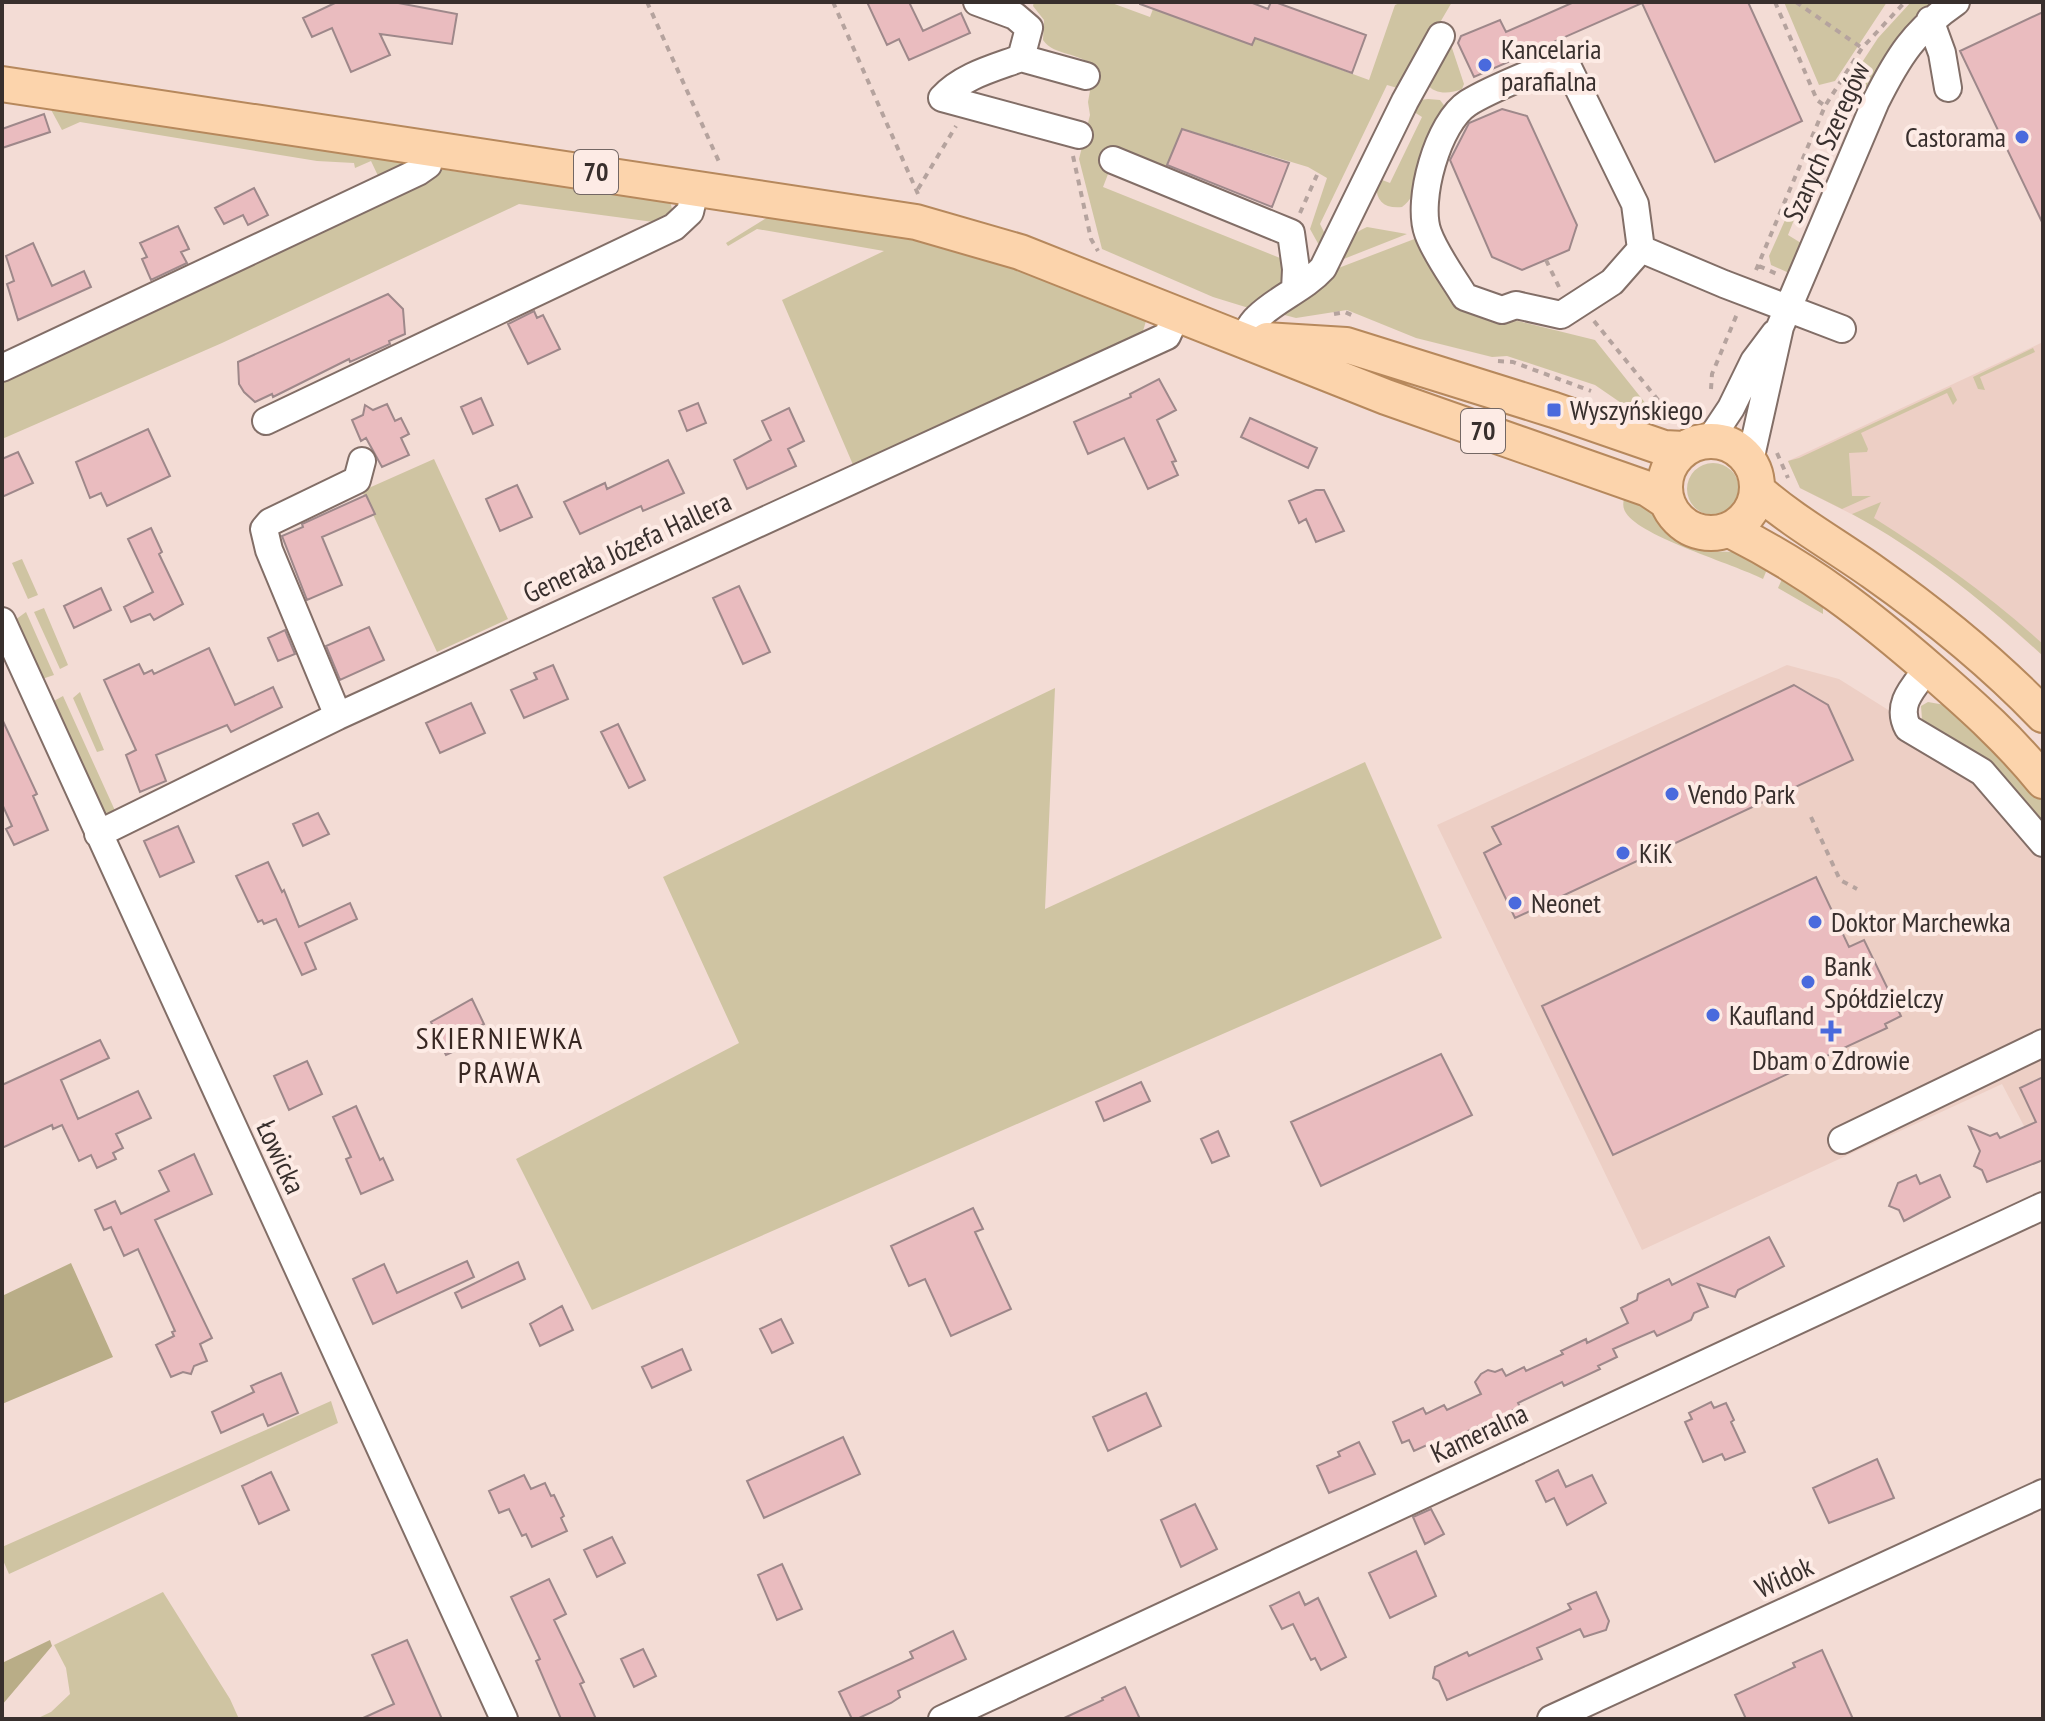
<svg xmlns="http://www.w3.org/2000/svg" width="2045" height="1721" viewBox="0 0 2045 1721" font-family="'PT Sans Narrow',sans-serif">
	<rect width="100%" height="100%" fill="#f3dcd5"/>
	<path fill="#edcfc5" d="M2043,342V656L1981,601L1937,567L1875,526L1800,488L1788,461Z
		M1787,665L1839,679L2006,784L2043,826V1162L2002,1084L1642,1250L1437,825Z"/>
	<path fill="#cfc4a2" d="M1034,2H1109L1150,17L1153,9L1252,45L1255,38L1369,80L1395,5L1402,2H1452L1401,89L1387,85L1320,224L1327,238L1320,247L1310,229L1327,178L1308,167L1183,129L1165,170L1117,151L1103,187L1285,260C1284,293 1277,291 1252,309L1213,297L1102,249L1079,159L1090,115L1088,102L1094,68C1080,51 1055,57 1043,40L1044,20L1033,6Z
		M1784,2H1887L1835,81L1819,85Z
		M1911,2H1934C1900,28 1878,61 1863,101L1845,104L1836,102L1878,38Z
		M1450,42L1464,84L1462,89C1450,94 1435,95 1427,84Z
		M1428,99L1440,100L1446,108C1437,121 1429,133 1424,148C1417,167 1420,195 1402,207C1381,209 1374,198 1377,178L1390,183L1422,117L1411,110L1420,100Z
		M49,106L416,160L380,180L371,161L355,168L354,163L317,161L80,122L62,130Z
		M439,169L500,178L501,173L670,201L673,213L661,223L519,204L222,343L2,439V377Z
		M1807,171L1813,172L1788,235L1801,243L1789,273L1771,265L1769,256Z
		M773,214L939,244L1029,273L1146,321L1143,331L1105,352L854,467L782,300L884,251L757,229L728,246L726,243Z
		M1367,227L1407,234L1336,262C1343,246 1350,234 1367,227Z
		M1417,238L1424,246L1444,291L1452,299L1503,322L1518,321L1595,340L1658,419L1627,407L1595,385L1507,356L1492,357L1416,338L1347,310L1296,318L1273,312L1328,272Z
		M2033,348L2035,352L1980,377L1985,390L1978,389L1973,377Z
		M1951,387L1957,400L1953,405L1947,393L1861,433L1868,449L1867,452L1849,453L1852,496H1871L1842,509L1800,488L1788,461L1799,458Z
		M434,459L508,619L437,652L362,491Z
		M1687 489a26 26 0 1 1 52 0a26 26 0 1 1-52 0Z
		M1625,495L1648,508L1663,527L1686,545L1703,551L1735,552L1768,567L1763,579C1734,564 1641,537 1626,513C1622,507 1623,502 1625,495Z
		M1881,502L1874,518C1934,556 1990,596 2043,644V656C1985,602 1922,552 1852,514Z
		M22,559L38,595L28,599L12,563Z
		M1783,577L1823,605V614L1778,588Z
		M44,608L68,665L60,669L34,612Z
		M26,612L54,675L42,679L15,620Z
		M1055,688L1045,909L1365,762L1442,938L592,1310L516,1159L739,1043L663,877Z
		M80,692L104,750L97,752L73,698Z
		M63,696L117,815L103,814L52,702Z
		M1928,702L1945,705L1956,713L2033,789L2043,801V822L1991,764L1922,719L1921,706Z
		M331,1401L338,1423L9,1574L2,1558V1547Z
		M163,1592L230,1699L239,1719H36L51,1712L70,1694L66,1668L54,1645Z"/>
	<path fill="#b9ad87" d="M71,1263L113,1357L2,1404V1296Z
		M50,1640L52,1646L2,1705V1663Z"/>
	<path fill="#eabcbf" stroke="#9e888a" stroke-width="2" d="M337,2H393L457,14L452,44L380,34L390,55L351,72L332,28L312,37L303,18Z
		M867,2H909L923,31L961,13L970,33L909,60L899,39L887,45Z
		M1140,2H1250L1268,9L1271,2H1275L1366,35L1352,73L1255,38L1252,45L1140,4Z
		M1574,2H1748L1802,121L1715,162L1642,3L1474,77L1458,43L1461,36L1500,20L1506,32Z
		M2043,12V224L1960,51Z
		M1502,109L1527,116L1577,225L1569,250L1522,270L1492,257L1450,160L1469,123Z
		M44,114L50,132L2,148V129Z
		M1182,129L1289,163L1272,207L1167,165Z
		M254,188L268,215L248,225L243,215L224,224L215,208Z
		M178,226L189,249L181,252L187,263L151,280L142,259L147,257L140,243Z
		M33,243L52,286L84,271L91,287L18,320L7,284L14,281L6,256Z
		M388,294L403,309L405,334L389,341L390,344L350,362L349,359L273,397L272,394L255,402L244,392L239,384L238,362Z
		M534,311L537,318L543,315L560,349L528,364L508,324Z
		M1159,379L1176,410L1157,420L1176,461L1172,462L1178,475L1148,489L1124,438L1088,454L1074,422L1131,397L1130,394Z
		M481,398L493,425L473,434L461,407Z
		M698,403L706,423L687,431L679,411Z
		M387,404L395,421L401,418L409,434L401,438L409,455L382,467L366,438L361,441L352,420L363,415L365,405L373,410Z
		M789,408L804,441L788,449L796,466L747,489L734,460L771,440L762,421Z
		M1250,418L1317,448L1308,468L1241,437Z
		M148,429L170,476L107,506L101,493L90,498L76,462Z
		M18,452L33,483L2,497V459Z
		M668,460L684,493L643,511L641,506L580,534L564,502L605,483L607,489Z
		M517,485L532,517L500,531L486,499Z
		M1316,490H1324L1344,531L1316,542L1306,519L1299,523L1289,501Z
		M366,495L375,514L322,537L342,585L307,600L282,536L303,527L302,524Z
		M151,528L162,552L159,554L183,604L154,620L150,614L131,622L124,607L153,592L128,539Z
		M739,586L770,652L743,664L713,598Z
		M101,588L111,610L74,628L64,606Z
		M369,627L384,660L340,680L326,646Z
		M285,630L295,654L278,661L268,638Z
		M209,648L235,705L273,687L282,707L231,732L227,725L156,755L166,781L140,792L126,755L136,750L104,680L139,664L144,674L152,670L154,674Z
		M553,665L568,699L524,718L511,690L537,679L534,673Z
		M1794,685L1828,705L1853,760L1515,918L1484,853L1501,844L1492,827Z
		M471,703L485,733L440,753L426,723Z
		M2,719L37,794L33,796L48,830L14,845L6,829L12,826L2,804Z
		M618,724L645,780L629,788L601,732Z
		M318,813L329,834L303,846L293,824Z
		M178,826L194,862L160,877L144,841Z
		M268,862L282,892L284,890L299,927L350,903L357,919L305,943L316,969L302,975L276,919L264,924L262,920L258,922L236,876Z
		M1816,877L1849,947L1864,940L1901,1016L1885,1024L1887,1028L1613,1155L1542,1006Z
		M472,999L484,1024L474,1029L479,1040L446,1055L441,1045L429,1043L436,1033L431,1022Z
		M100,1040L109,1058L61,1080L78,1119L138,1091L151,1118L116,1134L123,1148L113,1153L116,1159L97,1168L91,1155L79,1161L62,1125L53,1129L52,1125L2,1148V1085Z
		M1441,1054L1472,1115L1321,1186L1291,1122Z
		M307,1061L322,1094L289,1110L274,1076Z
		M2043,1077V1160L1987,1182L1982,1170L1974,1166L1980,1151L1969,1127L1990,1136L1997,1133L2000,1138L2036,1122L2020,1088Z
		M1141,1082L1150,1101L1104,1121L1096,1102Z
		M356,1106L380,1160L383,1158L393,1180L361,1194L346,1159L351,1157L333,1117Z
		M1218,1131L1229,1156L1212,1163L1201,1139Z
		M194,1154L212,1194L155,1220L212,1338L200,1344L207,1361L194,1366L191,1374L183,1372L171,1377L156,1345L174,1336L172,1332L175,1331L138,1249L124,1256L111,1227L104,1230L95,1210L115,1201L121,1214L169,1191L159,1171Z
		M1916,1175L1920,1184L1940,1175L1950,1197L1904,1221L1899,1210L1889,1206L1898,1183Z
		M973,1208L983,1229L975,1232L1011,1309L951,1336L925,1279L909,1286L891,1246Z
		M1769,1237L1784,1266L1738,1290L1735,1297L1698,1284L1708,1307L1694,1313L1691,1320L1657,1336L1654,1331L1613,1349L1617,1357L1598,1366L1600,1369L1564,1386L1562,1382L1518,1403L1520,1407L1440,1444L1438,1440L1414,1451L1409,1440L1402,1443L1393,1422L1423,1408L1426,1414L1444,1405L1447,1410L1481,1394L1475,1382L1481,1374L1488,1370L1495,1372L1502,1369L1506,1376L1524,1367L1526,1371L1563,1354L1561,1351L1586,1339L1587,1343L1628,1323L1621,1308L1637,1300L1638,1294L1669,1279L1672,1285Z
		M467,1261L474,1277L373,1324L353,1279L384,1264L397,1293Z
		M518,1262L525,1279L462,1308L455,1293Z
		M562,1306L573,1330L540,1346L530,1324Z
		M781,1319L793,1343L772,1353L760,1329Z
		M682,1349L691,1370L652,1388L642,1367Z
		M281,1373L298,1413L268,1426L263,1414L221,1433L212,1412L254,1392L251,1386Z
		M1146,1393L1161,1426L1108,1451L1093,1417Z
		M1711,1402L1714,1408L1726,1403L1734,1420L1731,1422L1745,1452L1725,1460L1722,1454L1703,1462L1685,1422L1692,1419L1689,1413Z
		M843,1437L860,1474L764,1518L747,1481Z
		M1359,1442L1375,1474L1329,1493L1317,1466L1340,1456L1338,1452Z
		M1877,1459L1894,1498L1829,1523L1813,1488Z
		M1558,1470L1566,1487L1592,1475L1606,1503L1567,1525L1554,1498L1546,1502L1536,1481Z
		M271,1472L289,1510L259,1524L242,1486Z
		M524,1475L531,1489L545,1483L551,1496L554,1495L564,1516L561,1518L567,1531L532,1547L526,1534L522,1536L509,1509L499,1513L489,1491Z
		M1195,1504L1217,1549L1181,1567L1161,1520Z
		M1431,1509L1444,1534L1425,1544L1413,1517Z
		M612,1537L625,1563L597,1577L584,1550Z
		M1416,1551L1436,1596L1390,1618L1369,1573Z
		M782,1564L802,1609L777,1620L758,1575Z
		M549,1579L566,1614L554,1620L584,1682L580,1684L596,1719H561L536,1661L540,1659L511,1597Z
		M1299,1592L1305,1605L1318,1598L1346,1657L1321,1670L1315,1658L1311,1660L1293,1624L1282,1629L1270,1606Z
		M1596,1592L1609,1621L1606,1630L1584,1637L1580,1629L1537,1648L1542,1659L1447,1700L1439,1681L1433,1678L1435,1667L1467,1652L1469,1656L1528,1629L1571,1609L1568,1604Z
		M953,1631L966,1659L898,1691L900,1697L891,1703L857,1719H852L839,1692L913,1658L910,1652Z
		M407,1640L442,1719H361L394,1704L372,1655Z
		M643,1649L656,1676L634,1687L621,1659Z
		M1822,1650L1853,1719H1746L1735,1695L1795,1667L1793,1663Z
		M1125,1687L1140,1719H1062L1103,1700L1102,1698Z"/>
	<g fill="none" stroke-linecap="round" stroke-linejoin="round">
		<defs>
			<path id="minor" d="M977,2L1015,16L1029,28L1021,58L1086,76
				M1930,20L1942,53L1948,88
				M1021,58C994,68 962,76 942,98L1079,135
				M1113,160L1291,233L1296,269L1295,290
				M1641,249L1612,282L1561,315L1516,305L1502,310L1465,297C1453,277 1436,255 1428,233C1416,201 1438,122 1468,103C1493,87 1536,72 1564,59L1635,204L1641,249L1724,284L1842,329
				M1243,339C1247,332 1251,323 1257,318C1277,298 1304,289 1323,268L1405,101L1441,36
				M2,368L418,172L428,165L431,147
				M266,421L674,227L690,212L696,186
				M1709,441L1731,408L1754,361L1775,333
				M1750,461L1780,327L1876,101C1898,57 1915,30 1956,2
				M2,621L504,1719
				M1928,668C1914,687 1895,704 1908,728L1982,772L2043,843
				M338,716L269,550L264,529L270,522L357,480L362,461
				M98,834L338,716L1167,336L1176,316
				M1842,1140L2043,1043
				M942,1719L2043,1206
				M1551,1719L2043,1493"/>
			<path id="major" d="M2,84L916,222L1020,252L1386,397L1648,489L1666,501
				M1267,340L1346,345L1554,410L1664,448L1684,449
				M1665 487a46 46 0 1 1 92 0a46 46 0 1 1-92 0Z
				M1757,490C1792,521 1835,545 1873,572C1934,615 1991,661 2043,715
				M1730,530C1811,571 1866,614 1934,673C1973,707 2011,741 2043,781"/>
		</defs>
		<use href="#minor" stroke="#826e67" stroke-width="30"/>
		<use href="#major" stroke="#b6885c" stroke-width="38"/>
		<path stroke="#b5a39e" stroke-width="4" stroke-dasharray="6 6" stroke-linecap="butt" d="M647,2L720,164
			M833,2L918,194
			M1775,2L1817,100L1825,106
			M1796,2L1862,48
			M1073,156L1091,239L1098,251
			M918,189L956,126
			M1300,213L1317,175
			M1546,260L1559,287
			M1759,266L1777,274
			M1756,270L1825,106L1862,48L1905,2
			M1334,314L1345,312L1356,317
			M1594,321L1671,416V420
			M1498,361L1513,362L1591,391
			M1711,389L1712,374L1737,314
			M1777,453L1788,478
			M1811,817L1840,880L1857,889"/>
		<use href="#minor" stroke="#fff" stroke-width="26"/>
		<use href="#major" stroke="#fcd4ac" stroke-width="34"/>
	</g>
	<g fill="#4a6add" stroke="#fdebe5" stroke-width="3">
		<circle cx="1485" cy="65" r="8"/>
		<circle cx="2022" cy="137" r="8"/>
		<rect x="1546" y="402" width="16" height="16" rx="4"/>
		<circle cx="1672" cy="794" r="8"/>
		<circle cx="1623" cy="853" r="8"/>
		<circle cx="1515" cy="903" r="8"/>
		<circle cx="1815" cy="922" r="8"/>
		<circle cx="1808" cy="982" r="8"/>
		<circle cx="1713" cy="1015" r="8"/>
		<path d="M1827 1019h8v8h8v8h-8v8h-8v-8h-8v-8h8z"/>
	</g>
	<g text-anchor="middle" stroke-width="8" stroke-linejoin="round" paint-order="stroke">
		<g fill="#fdebe5" stroke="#736764" stroke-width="2">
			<rect x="574" y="150" width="44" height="44" rx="6"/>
			<rect x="1461" y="409" width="44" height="44" rx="6"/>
		</g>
		<g font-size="26" font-weight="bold" fill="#382f2d">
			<text x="596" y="181">70</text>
			<text x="1483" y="440">70</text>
		</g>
		<g font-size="28" fill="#382f2d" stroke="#fdebe5" text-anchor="start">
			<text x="1501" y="59">Kancelaria<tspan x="1501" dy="32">parafialna</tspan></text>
			<text x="2006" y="147" text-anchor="end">Castorama</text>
			<text x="1570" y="420">Wyszyńskiego</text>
			<text x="1688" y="804">Vendo Park</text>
			<text x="1639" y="863">KiK</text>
			<text x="1531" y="913">Neonet</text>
			<text x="1831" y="932">Doktor Marchewka</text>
			<text x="1824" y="976">Bank<tspan x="1824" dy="32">Spółdzielczy</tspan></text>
			<text x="1729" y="1025">Kaufland</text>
			<text x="1831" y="1070" text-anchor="middle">Dbam o Zdrowie</text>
		</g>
		<g font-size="28" fill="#382f2d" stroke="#fdebe5">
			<text transform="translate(1826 142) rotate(-66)" y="10">Szarych Szeregów</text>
			<text transform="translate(627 547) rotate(-25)" y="10">Generała Józefa Hallera</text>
			<text transform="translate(281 1157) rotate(65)" y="10">Łowicka</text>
			<text transform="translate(1479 1433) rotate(-25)" y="10">Kameralna</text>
			<text transform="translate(1784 1577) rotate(-25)" y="10">Widok</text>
		</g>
		<g font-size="30" letter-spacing="2" fill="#382722" stroke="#fdebe5">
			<text x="500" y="1049">SKIERNIEWKA<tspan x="500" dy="34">PRAWA</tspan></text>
		</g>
	</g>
	<rect width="2045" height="1721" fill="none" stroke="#382f2d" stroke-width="8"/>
</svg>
